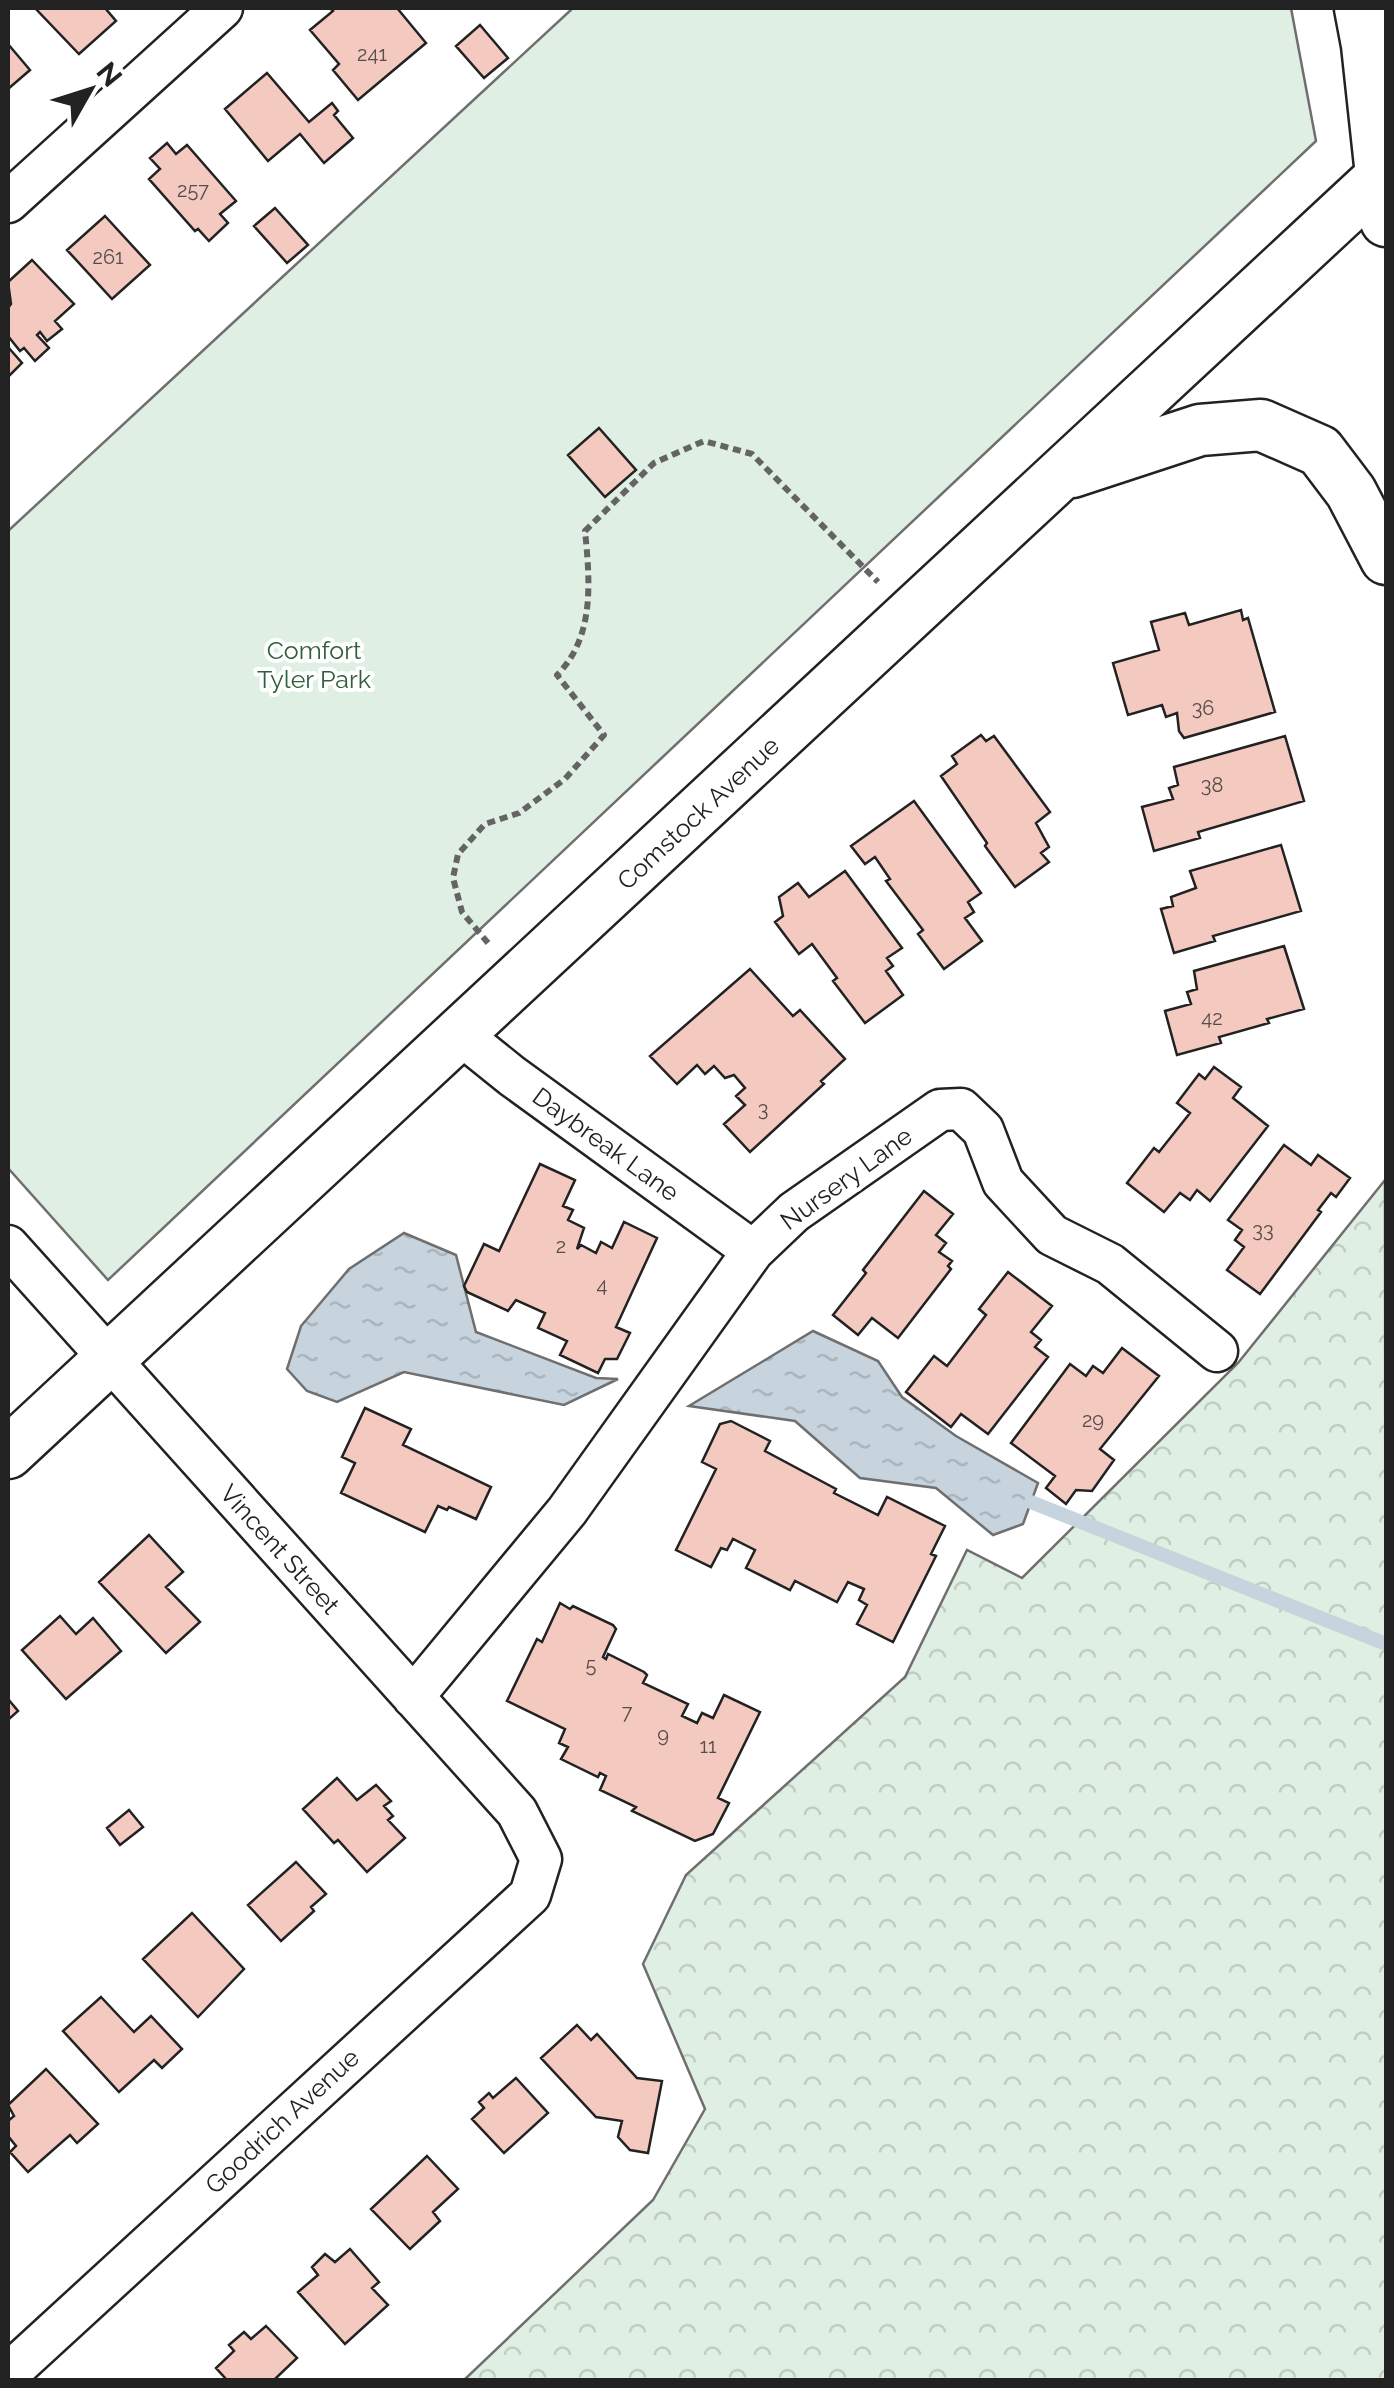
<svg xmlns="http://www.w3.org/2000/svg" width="1394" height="2388" viewBox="0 0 1394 2388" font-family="Raleway,sans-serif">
	<defs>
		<pattern id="forest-crowns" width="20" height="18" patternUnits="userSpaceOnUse" patternTransform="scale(2.5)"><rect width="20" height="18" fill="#e0efe3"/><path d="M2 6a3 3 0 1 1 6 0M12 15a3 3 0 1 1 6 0" fill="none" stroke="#c0cdc2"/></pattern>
		<pattern id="water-ripples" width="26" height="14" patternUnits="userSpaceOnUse" patternTransform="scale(2.5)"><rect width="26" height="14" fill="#c7d3dd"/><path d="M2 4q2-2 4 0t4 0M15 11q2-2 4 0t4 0" fill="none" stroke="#abb5bd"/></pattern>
	</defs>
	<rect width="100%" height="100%" fill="#fff"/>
	<path fill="url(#forest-crowns)" stroke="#6f6f6f" stroke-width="2.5" d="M1385,1180L1386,2380H464L653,2200L705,2109L643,1964L686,1875L905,1677L967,1550L1022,1578L1238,1363Z"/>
	<path fill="#e0efe3" stroke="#6f6f6f" stroke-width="2.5" d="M573,8H1291L1316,141L108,1280L8,1168V531Z"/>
	<path fill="url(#water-ripples)" stroke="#6f6f6f" stroke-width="2.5" d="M404,1233L456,1255L476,1332L596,1378L618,1379L564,1405L404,1372L337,1402L307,1391L287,1369L301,1326L349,1269Z
		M813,1331L878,1361L902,1397L956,1436L1038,1483L1023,1524L993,1535L936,1488L860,1478L795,1421L689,1406Z"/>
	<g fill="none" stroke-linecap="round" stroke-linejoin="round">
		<path stroke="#c7d3dd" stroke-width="14" d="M1031,1502L1386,1644"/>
	</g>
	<path fill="#f3c9c0" stroke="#222" stroke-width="2.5" d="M35,8H105L116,21L79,54Z
		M330,8H397L426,43L358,100L333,70L339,64L310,30L333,11Z
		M480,25L508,58L484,78L456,46Z
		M8,44L30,70L8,89Z
		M267,73L309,122L332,103L338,111L334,115L353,138L324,163L300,134L268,161L225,109Z
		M167,143L176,154L187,145L236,201L220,214L228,223L209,241L198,229L195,231L149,179L160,169L150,158Z
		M275,208L308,245L287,263L254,226Z
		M105,216L150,265L112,299L67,250Z
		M32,260L74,304L55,321L62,329L47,341L40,332L37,335L49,348L35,361L24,348L20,351L8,336V308L11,304L8,282Z
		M8,347L22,363L8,377Z
		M599,428L636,470L605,497L568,455Z
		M1241,610L1243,620L1248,618L1275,712L1184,738L1179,731L1177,713L1166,717L1162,705L1128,715L1113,663L1159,650L1151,622L1185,613L1189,625Z
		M981,735L986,741L994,736L1050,812L1036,823L1049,847L1041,853L1049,862L1015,887L985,846L987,843L941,776L957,764L952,756Z
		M1285,736L1304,801L1198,832L1200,838L1154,851L1142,807L1173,799L1169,788L1178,785L1174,767Z
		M914,801L981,893L968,902L974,912L965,918L982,941L944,969L918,934L923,930L886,881L890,879L875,857L865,864L851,846Z
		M1281,845L1301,911L1213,936L1215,941L1174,953L1161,909L1173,906L1171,897L1196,888L1190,871Z
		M845,871L902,948L887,958L893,966L886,971L903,995L865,1023L833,981L837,978L812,944L799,954L775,922L783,916L779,897L798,883L809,897Z
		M1284,946L1304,1009L1267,1019L1269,1023L1219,1037L1221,1043L1177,1055L1165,1011L1191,1004L1187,992L1197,989L1194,971Z
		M750,969L793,1016L800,1010L845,1059L821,1081L824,1084L750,1152L724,1124L745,1105L736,1096L745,1088L734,1075L725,1078L714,1066L705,1074L697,1065L677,1084L650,1056Z
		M1214,1067L1241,1087L1233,1098L1268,1126L1210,1201L1197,1190L1190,1200L1180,1193L1164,1212L1127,1183L1154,1148L1159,1152L1190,1113L1177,1103L1199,1074L1205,1079Z
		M1284,1145L1311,1165L1318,1155L1350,1178L1336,1197L1331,1193L1318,1210L1321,1212L1260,1294L1227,1270L1244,1247L1235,1240L1242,1230L1228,1220Z
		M540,1164L575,1180L563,1206L573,1210L568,1220L584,1228L577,1249L581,1245L596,1253L601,1242L612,1248L624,1222L657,1238L616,1327L630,1333L617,1359H605L598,1373L560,1355L567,1341L538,1328L545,1313L516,1300L508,1311L467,1292L464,1286L484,1244L499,1251Z
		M924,1191L953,1214L936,1235L946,1243L939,1252L952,1261L948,1266L951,1269L898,1338L872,1318L858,1335L833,1315L866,1273L863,1270Z
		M1008,1272L1052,1306L1031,1332L1041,1340L1035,1347L1048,1357L988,1434L961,1414L951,1427L906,1392L934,1356L947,1366L986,1315L979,1309Z
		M1122,1348L1159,1376L1100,1449L1114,1460L1092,1491L1076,1490L1066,1504L1046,1488L1055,1476L1011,1443L1070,1364L1086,1376L1093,1366L1103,1373Z
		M365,1408L411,1429L403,1445L491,1487L476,1519L449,1507L447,1510L438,1506L425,1532L341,1493L355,1463L342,1457Z
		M731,1421L770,1441L765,1451L836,1489L834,1493L878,1515L887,1497L945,1526L931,1554L936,1556L893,1642L857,1624L867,1605L859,1600L864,1589L848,1582L837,1602L795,1581L790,1590L746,1568L755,1550L733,1539L727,1550L721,1548L711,1567L676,1550L716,1469L702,1462L720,1424Z
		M149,1535L183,1572L166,1587L200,1622L166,1653L99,1582Z
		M560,1603L570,1609L573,1606L613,1625L616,1629L603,1657L606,1659L608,1654L644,1672L647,1675L643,1683L688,1704L682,1716L697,1723L702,1713L713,1718L724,1695L760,1712L718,1798L729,1803L713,1834L695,1841L632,1811L636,1807L600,1790L606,1776L600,1773L598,1777L561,1759L568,1747L559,1743L565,1729L507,1701L537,1639L542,1642Z
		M60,1616L76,1634L93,1618L121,1651L66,1699L22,1650Z
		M8,1699L18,1711L8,1720Z
		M337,1778L357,1800L376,1785L391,1801L384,1806L393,1816L388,1820L405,1838L367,1872L338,1840L334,1843L303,1809Z
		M129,1810L143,1827L120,1845L107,1828Z
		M296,1862L326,1894L311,1907L314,1911L281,1941L248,1905Z
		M192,1913L244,1969L198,2017L143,1959Z
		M101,1997L134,2032L151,2016L182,2049L162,2068L154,2060L119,2092L63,2031Z
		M577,2025L591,2040L597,2034L637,2078L662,2081L648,2153L630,2150L618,2137L622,2121L596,2117L541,2058Z
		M46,2069L98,2124L77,2143L70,2135L28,2172L10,2152L16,2146L8,2136V2121L14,2116L8,2105Z
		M516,2078L548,2113L504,2153L472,2119L484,2108L479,2102L489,2093L493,2098Z
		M427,2156L458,2189L433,2212L440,2221L410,2249L371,2209Z
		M350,2249L379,2282L372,2288L388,2305L345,2344L298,2292L318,2275L312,2267L325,2254L335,2262Z
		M266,2326L297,2358L274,2380H227L216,2368L234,2351L229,2345L244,2332L251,2339Z"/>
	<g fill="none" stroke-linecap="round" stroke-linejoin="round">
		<defs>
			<path id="minor" d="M8,202L222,8
				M461,1035L512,1076L753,1251
				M8,1246L517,1812L541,1859L530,1895L8,2374
				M413,1697L567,1511L753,1251L794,1212L940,1110L961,1109L983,1130L1003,1182L1052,1235L1110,1264L1217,1351"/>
			<path id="tertiary" d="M1360,8L1367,45L1386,221
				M1072,472L1200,430L1261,425L1320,451L1351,492L1386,559
				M8,1453L1386,172"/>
		</defs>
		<use href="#minor" stroke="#222" stroke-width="45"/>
		<use href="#tertiary" stroke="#222" stroke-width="55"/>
		<path stroke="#646464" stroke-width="6" stroke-dasharray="8 5" stroke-linecap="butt" d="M488,943L462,912L453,878L458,854L485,824L519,813L565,779L604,735L557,675C595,637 590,581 585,531L654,463L704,441L752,454L878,582"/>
		<use href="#minor" stroke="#fff" stroke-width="40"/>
		<use href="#tertiary" stroke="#fff" stroke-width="50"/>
	</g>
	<g text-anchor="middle" stroke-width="8" stroke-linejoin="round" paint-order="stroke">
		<g font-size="20" fill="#564c4a">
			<text x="372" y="61">241</text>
			<text x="193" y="197">257</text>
			<text x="108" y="264">261</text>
			<text x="1203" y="715">36</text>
			<text x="1212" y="792">38</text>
			<text x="1212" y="1025">42</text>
			<text x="763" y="1116">3</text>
			<text x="1263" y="1237">33</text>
			<text x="561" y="1253">2</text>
			<text x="602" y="1292">4</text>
			<text x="1093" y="1427">29</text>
			<text x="591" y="1672">5</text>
			<text x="627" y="1719">7</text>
			<text x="663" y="1742">9</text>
			<text x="708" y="1753">11</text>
		</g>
		<g font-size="25" fill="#2f5e38" stroke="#fff">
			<text x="314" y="659">Comfort<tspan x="314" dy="29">Tyler Park</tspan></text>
		</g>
		<g font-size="25" fill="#222" stroke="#fff">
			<text transform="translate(698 813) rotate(-43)" y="9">Comstock Avenue</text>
			<text transform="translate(606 1144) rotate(36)" y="9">Daybreak Lane</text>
			<text transform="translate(846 1178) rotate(-36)" y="9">Nursery Lane</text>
			<text transform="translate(280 1549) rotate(48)" y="9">Vincent Street</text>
			<text transform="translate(282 2121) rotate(-43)" y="9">Goodrich Avenue</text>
		</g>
	</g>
	<rect width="1394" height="2388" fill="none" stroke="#222222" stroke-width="20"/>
	<g transform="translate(90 90) rotate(51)" stroke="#ffffff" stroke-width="8" paint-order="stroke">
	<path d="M0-8L18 38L0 25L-18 38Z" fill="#222222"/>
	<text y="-15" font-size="28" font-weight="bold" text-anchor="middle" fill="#222222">N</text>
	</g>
</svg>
